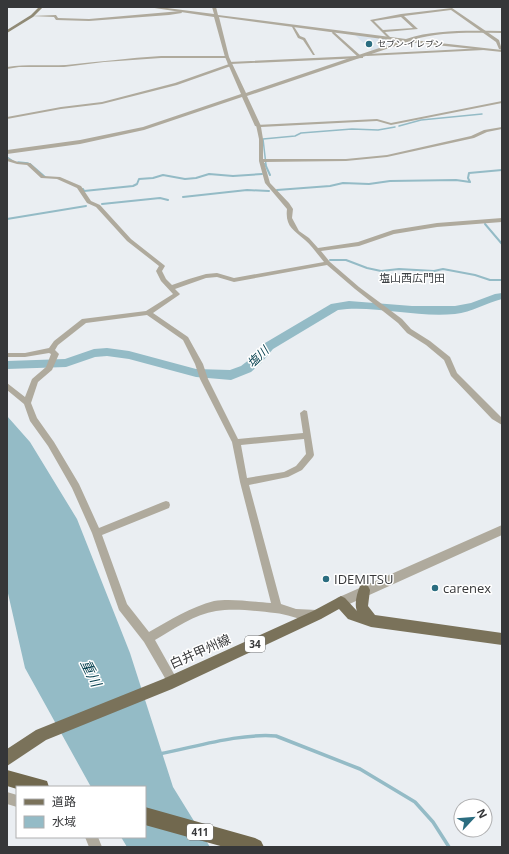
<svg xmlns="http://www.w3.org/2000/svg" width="509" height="854" viewBox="0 0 509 854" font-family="'Open Sans','Noto Sans JP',sans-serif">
	<rect width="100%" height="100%" fill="#eaeef2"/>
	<path fill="#dae4ee" d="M355,35L389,40L393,42L372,51Z"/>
	<path fill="#94bbc6" d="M7,416L30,442L77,519L130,653L173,787L210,847H127L121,837H145V787H91L25,668L7,589Z"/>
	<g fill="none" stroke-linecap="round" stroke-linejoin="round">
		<path stroke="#94bbc6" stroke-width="1.5" d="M399,126L421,120L482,114
			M7,157L13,161
			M18,162L28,163L31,165
			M266,165L263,139L295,136L301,133L352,129L378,130L395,127"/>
		<path stroke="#94bbc6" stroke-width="2" d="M30,164L45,177
			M265,164L270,175
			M83,189L84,191L133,186L137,184L139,179L153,178L163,175L185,179L196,178L209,174L233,176L262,174
			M277,190L330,186L343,183L369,184L390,181L456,180L470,182L468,178L469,173L502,170
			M183,197L247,190L269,191
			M102,204L160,198L168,200
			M7,219L86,206
			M485,224L502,244
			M330,260H346L367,268L381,271L399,269L434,271L443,269L475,275L490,280H502"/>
		<path stroke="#94bbc6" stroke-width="3.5" d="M159,754C196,747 239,733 276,736L360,769L415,802L433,822L449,847"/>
		<path fill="#94bbc6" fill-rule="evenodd" d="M502,293V299C486,303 472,312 455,314C417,318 374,305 338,310L273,349L262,362L251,372L231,380L196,377L129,359L107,356L95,357L66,367L7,369V361L65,359L94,349L107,348L129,351L196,369L230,370L241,366L254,356L265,343L331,304L349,301L412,306H455L471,303L495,294Z"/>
		<path fill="#afaa9d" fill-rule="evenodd" d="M452,8L499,40L502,50L499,49L496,42L451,10L404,16L418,29L385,32L392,39L390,40L370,20L401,14ZM401,17L413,28L383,30L374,21Z
			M181,11L182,13L169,15L89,21L56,20L54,17L30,16L56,15L58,18L89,19Z
			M291,25H293L300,36L305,38L315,55H313L303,40L298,38Z
			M333,31L361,56H363V58L231,64V66L177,85L102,104L61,109L7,119V117L61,107L102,102L175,83L229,64L227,63L229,62L357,56L332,33Z
			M485,48L484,50L367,56L365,55L367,54Z
			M161,56H227L229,57L227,58H161L104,62L64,67H19L7,69V67C27,64 46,66 66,65C97,62 129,58 161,56Z
			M502,101V103L391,125L377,121L261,127L263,139V159H346L387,155L471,136L484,130L502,127V129L487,132L474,138L387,157L346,161L264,162L270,183L289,203L293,209L292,218L299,231L309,238L318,248L358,242L393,230L437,223L502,218V222L437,227L394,234L359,246L321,251L330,262L359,287L402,319L411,329L430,341L450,357L457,373L502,418V425L492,419L451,376L444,360L426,345L407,333L398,323L355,289L327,265L234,282L217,277L206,278L175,289L180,294L179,295L153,313L188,337L203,364L208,379L238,439L303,433L300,413L304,410L307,411L314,455L313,457L302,470L288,477L249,485L281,604L296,609L317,610L321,612L322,615L321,618C305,624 290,614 275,613C258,611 234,608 216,611C195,614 174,629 155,640L178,681L177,685L173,686L169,685L144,642L119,610L92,533L72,488L48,446L30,421L24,404L7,390V383L25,397L32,379L46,367L51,354L49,353L25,357H7V353H25L49,348L54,341L82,319L146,311L173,294L161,281L156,271L159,266L127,241L96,207L87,203L77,188L57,179L41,178L27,165L17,164L7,161V158L18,162L30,163L44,176L60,177L81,186L91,201L100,205L131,239L164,265L165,266L162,271L166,279L172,285L189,279L206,274L217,273L234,278L324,262C318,255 312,246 305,240C293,230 285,226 287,209L265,183L259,161V139L256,125L377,119L391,123ZM147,315L183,340L195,364L200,379L232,442L240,482L271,603C254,602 231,598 214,601C191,607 170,620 149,632L127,604L102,535L169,508L170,505L169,502L166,501L163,502L99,528L79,484L54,442L37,418L31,403L38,382L52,370L59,354L55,350L58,345L86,323ZM304,439L306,454L296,466L284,472L247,478L241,445Z
			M7,792L17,795V807L7,804Z
			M85,837H98L102,847H89Z"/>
		<path fill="#afaa9d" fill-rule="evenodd" d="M148,7H159L214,14L212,7H216L218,15L406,39C437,29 470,31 502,31V33C473,33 441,31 413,40L502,50V52L407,42L247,96L261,126L260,127L255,126L242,97L144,130L80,144L7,154V150L80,140L143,127L241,94L225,57L214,17ZM219,17L390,40L400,41L246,93L229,57Z
			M502,525V535L345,606L341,608L337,606L335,602L337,598Z"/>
		<path fill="#908a76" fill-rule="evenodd" d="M39,7H43L33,17L7,33V30L31,15Z"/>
		<path fill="#7a725a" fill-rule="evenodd" d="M364,584L368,586L370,590L368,606L375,615L502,633V645L371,627L348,619L339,609L321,619L172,689L46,740L7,766V749L36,730L163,679L313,611L341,596L345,598L357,611C354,604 357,593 360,586Z"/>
		<path fill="#71684e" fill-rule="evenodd" d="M7,770L47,781L49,787H17V789L7,786Z
			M145,807L255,838L261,841L264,847H224L145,825Z"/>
	</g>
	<g fill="#2b6d80" stroke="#fff" stroke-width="1.5">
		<circle cx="369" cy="44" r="4"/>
		<circle cx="326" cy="579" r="4"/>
		<circle cx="435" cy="588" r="4"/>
	</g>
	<g text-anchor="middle" stroke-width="3" stroke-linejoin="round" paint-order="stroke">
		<g font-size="9" fill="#363739" stroke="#fff" text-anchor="start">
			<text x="377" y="47">セブン-イレブン</text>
		</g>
		<g fill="#fff" stroke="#727374" stroke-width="1">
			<rect x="245" y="636" width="20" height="16" rx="3"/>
			<rect x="187" y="824" width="26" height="16" rx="3"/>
		</g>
		<g font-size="10" font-weight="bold" fill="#363739">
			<text x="255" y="648">34</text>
			<text x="200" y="836">411</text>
		</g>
		<g font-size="11" fill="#3c4043" stroke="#fff">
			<text x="412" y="282">塩山西広門田</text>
		</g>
		<g font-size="12" font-style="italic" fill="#0b4452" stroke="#fff">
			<text transform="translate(258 357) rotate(-44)" y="4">塩川</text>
		</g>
		<g font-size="13" fill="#363739" stroke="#fff" text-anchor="start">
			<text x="334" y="584">IDEMITSU</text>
			<text x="443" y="593">carenex</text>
		</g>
		<g font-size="13" fill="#363739" stroke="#fff">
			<text transform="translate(200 651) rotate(-24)" y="5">白井甲州線</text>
		</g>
		<g font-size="14" font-style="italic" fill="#0b4452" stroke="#fff">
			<text transform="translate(91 673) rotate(64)" y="5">重川</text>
		</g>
	</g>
	<rect width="509" height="854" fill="none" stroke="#363739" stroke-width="16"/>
	<rect x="16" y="786" width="130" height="52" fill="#ffffff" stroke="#afafb0"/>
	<rect x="24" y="799" width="20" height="6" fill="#7a725a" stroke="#afafb0"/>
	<text x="52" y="806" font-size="12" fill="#363739">道路</text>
	<rect x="24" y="816" width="20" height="12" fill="#94bbc6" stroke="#afafb0"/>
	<text x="52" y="826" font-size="12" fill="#363739">水域</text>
	<g transform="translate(473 818) rotate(64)"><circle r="19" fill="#ffffff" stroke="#afafb0"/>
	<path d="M0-3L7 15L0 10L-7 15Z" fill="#2b6d80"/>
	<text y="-6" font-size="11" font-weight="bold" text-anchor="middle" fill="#363739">N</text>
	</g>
</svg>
